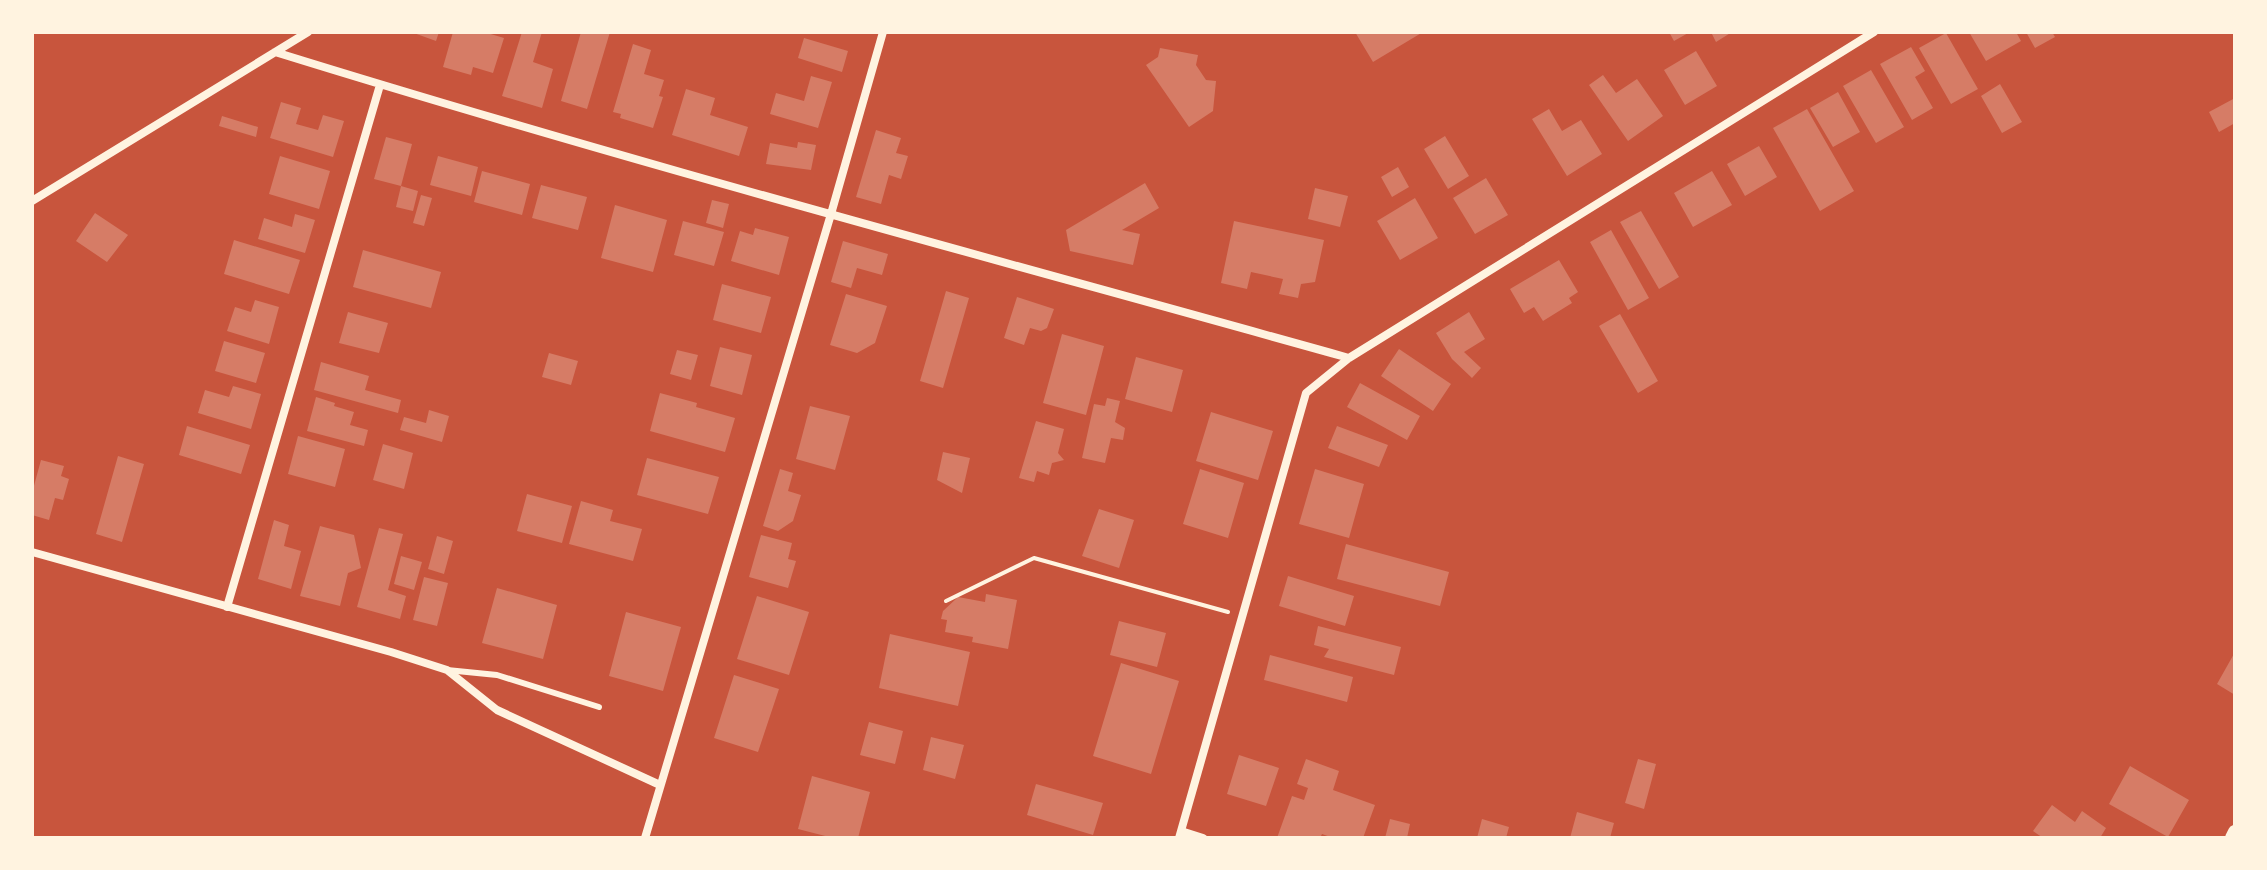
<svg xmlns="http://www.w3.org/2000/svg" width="2267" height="870" viewBox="0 0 2267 870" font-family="'Nunito Sans',sans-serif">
	<rect width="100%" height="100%" fill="#c8553d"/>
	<path fill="#d67c66" d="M411,32H439L436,41Z
		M453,32H484L504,38L493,73L473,67L471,75L443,67Z
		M522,32H542L533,62L553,69L542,108L502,96Z
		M581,32H610L587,109L561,101Z
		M1355,32H1423L1373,62Z
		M1669,32H1690L1674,41Z
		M1711,32H1732L1716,42Z
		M1969,32H2016L2021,41L1986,61Z
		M2026,32H2052L2055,37L2035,48Z
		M1946,33L1978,89L1951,104L1919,48Z
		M804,38L848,51L842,72L798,58Z
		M633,44L651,50L644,74L664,80L659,96L663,97L653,128L620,118L621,114L613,112Z
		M1911,47L1925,71L1915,77L1933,108L1912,120L1880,64Z
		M1160,48L1198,55L1196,65L1206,80L1216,81L1213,111L1189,127L1146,65L1158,57Z
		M1696,51L1717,86L1685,105L1664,70Z
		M1871,70L1904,127L1876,143L1843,86Z
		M1603,75L1616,93L1637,79L1663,116L1628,141L1589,85Z
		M811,76L832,82L818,128L770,114L776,93L804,101Z
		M2000,84L2022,122L2002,133L1981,96Z
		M686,89L715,98L710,115L748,127L739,156L672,135Z
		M1838,92L1860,132L1833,147L1810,108Z
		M2235,98V123L2219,132L2209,112Z
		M281,102L301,108L296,124L318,130L323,115L344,121L333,157L270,138Z
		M1549,109L1562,131L1581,120L1602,154L1567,176L1532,119Z
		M1807,109L1854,191L1820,211L1773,128Z
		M222,116L258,127L256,137L219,126Z
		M876,130L901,138L896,153L908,156L901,179L889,175L881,204L856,197Z
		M1445,136L1469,176L1448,189L1424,149Z
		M386,137L412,144L401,186L374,179Z
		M798,142L816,145L811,170L766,164L770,143L797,148Z
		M1759,146L1777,177L1745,196L1727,164Z
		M280,156L330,171L319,209L269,194Z
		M438,156L478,167L471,196L430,185Z
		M1398,167L1409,187L1392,197L1381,177Z
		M482,171L530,184L522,215L474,202Z
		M1712,171L1732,205L1693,227L1674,193Z
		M1486,178L1508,215L1475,234L1453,198Z
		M1145,183L1159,208L1122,230L1140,234L1133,265L1070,251L1066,230Z
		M541,185L587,197L578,230L532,218Z
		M401,186L418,191L413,211L396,207Z
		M1315,188L1348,196L1340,227L1308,219Z
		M421,195L432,198L424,226L413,223Z
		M1415,198L1438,238L1400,260L1377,221Z
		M712,200L729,204L723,228L706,223Z
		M615,205L667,220L653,272L601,258Z
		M1641,211L1679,277L1659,289L1620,222Z
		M95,213L128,235L107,262L76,241Z
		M295,214L315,220L305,253L258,239L264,218L292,227Z
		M683,221L724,232L714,266L674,255Z
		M1234,221L1324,240L1315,282L1301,284L1298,298L1279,294L1283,279L1251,272L1247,289L1221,283Z
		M755,228L789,237L779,275L731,261L740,231L753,235Z
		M1611,230L1649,298L1628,310L1590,242Z
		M234,240L300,260L289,294L224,274Z
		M843,241L888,254L882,275L857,268L851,288L831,282Z
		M363,250L441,272L431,308L353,287Z
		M1559,260L1578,292L1569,298L1572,303L1543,321L1534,307L1524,313L1510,289Z
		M722,284L771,297L761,333L713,320Z
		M946,291L969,298L943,388L920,381Z
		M846,294L887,306L875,343L857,353L830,345Z
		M1017,297L1054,309L1047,328L1041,331L1030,328L1024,345L1004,338Z
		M255,300L279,307L269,344L227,331L235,307L251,312Z
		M348,312L388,323L379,353L339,343Z
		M1469,312L1485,339L1464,352L1481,368L1472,378L1452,359L1436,333Z
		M1620,314L1658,381L1638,393L1599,326Z
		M1062,334L1104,346L1086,415L1043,403Z
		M224,341L265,353L256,383L215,371Z
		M720,347L752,355L742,395L710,386Z
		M1399,349L1451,384L1433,411L1381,376Z
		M677,350L698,355L691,380L670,374Z
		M549,353L578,361L571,385L542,377Z
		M1136,357L1183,370L1172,412L1125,399Z
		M321,362L369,376L365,390L401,400L398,413L314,390Z
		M1360,383L1420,416L1407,440L1347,407Z
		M233,386L261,394L251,429L198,413L205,390L229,397Z
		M660,393L697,403L696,407L735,418L725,452L650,431Z
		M316,397L335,403L334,406L354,412L350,425L368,430L364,446L307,431Z
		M1107,398L1120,401L1115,422L1125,428L1123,440L1111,438L1105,463L1082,458L1094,404L1105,406Z
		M810,406L850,416L835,470L796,459Z
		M429,410L449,416L442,442L400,430L404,417L426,423Z
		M1211,412L1273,431L1258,480L1196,461Z
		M1036,421L1064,429L1058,453L1064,460L1052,463L1049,475L1037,471L1034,482L1019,478Z
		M187,426L250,445L241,474L179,455Z
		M1337,426L1388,445L1379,467L1328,448Z
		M298,436L345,449L335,487L288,474Z
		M383,444L413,453L404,489L373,480Z
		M943,452L970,458L962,493L937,480Z
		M118,456L144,464L122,542L96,534Z
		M647,458L719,477L708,514L637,495Z
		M41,460L64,466L61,476L69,479L63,500L55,498L49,520L32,515V493Z
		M780,469L793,473L788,491L801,495L793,521L778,531L763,526Z
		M1200,469L1244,483L1228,538L1183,524Z
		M1315,469L1364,484L1349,538L1299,524Z
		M527,494L572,506L562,543L517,531Z
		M581,501L613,510L610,521L642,529L633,561L569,544Z
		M1099,509L1134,520L1119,568L1082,556Z
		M274,520L289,525L284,546L301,551L291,589L258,579Z
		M320,526L354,535L361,568L348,573L340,606L300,596Z
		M379,528L403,534L388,590L406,596L400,619L357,607Z
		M761,535L792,543L788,559L796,561L788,588L749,577Z
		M437,536L453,541L444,574L428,569Z
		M1346,544L1449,572L1440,606L1337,579Z
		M401,556L422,562L414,590L394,584Z
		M1288,576L1354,596L1345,626L1279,606Z
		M424,577L448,583L437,626L413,620Z
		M497,588L557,605L543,659L482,643Z
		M986,594L1017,600L1008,649L972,642L973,637L945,632L947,620L941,619L943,611L958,597L985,602Z
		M757,596L809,612L789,675L737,659Z
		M626,612L681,627L663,691L609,676Z
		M1119,621L1166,633L1157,667L1110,655Z
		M1318,626L1401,647L1394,675L1324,657L1329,649L1314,645Z
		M890,634L970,652L958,706L879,688Z
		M2235,652V695L2217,684Z
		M1270,655L1353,677L1347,702L1264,680Z
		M1121,663L1179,681L1151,774L1093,756Z
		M734,675L779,689L758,752L714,738Z
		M869,722L903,731L895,764L860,755Z
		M931,737L964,745L955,779L923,770Z
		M1239,755L1279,768L1266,806L1227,794Z
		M1306,759L1339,771L1333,790L1375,805L1363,838H1333L1322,834L1320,838H1277L1292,796L1304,800L1308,788L1297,784Z
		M1638,759L1656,764L1644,809L1625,803Z
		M2130,766L2189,800L2168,837L2109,804Z
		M812,776L870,792L858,838H833L798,829Z
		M1036,784L1103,803L1093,835L1027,815Z
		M2052,805L2075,822L2082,811L2106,828L2100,838H2043L2033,831Z
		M1577,812L1614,823L1610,838H1570Z
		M1390,819L1410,824L1407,838H1385Z
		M1482,819L1509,827L1506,838H1477Z"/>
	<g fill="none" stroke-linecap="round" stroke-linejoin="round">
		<path stroke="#fff3e0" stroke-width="4" d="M946,601L1034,558L1228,612"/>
		<path stroke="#fff3e0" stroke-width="6" d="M447,670L497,675L599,707"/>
		<path stroke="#fff3e0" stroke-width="8" d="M275,52C630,162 991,258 1349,358
			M32,201L308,32
			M32,552L391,652L447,670L497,710L660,785
			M227,607L380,85
			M1181,831L1203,838
			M645,838L831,214L883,32
			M1179,838L1306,393L1349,358L1874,32"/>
		<path stroke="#fff3e0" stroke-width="14" d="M2232,838L2235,832"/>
	</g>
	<rect width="2267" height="870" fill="none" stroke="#fff3e0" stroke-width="68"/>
</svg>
